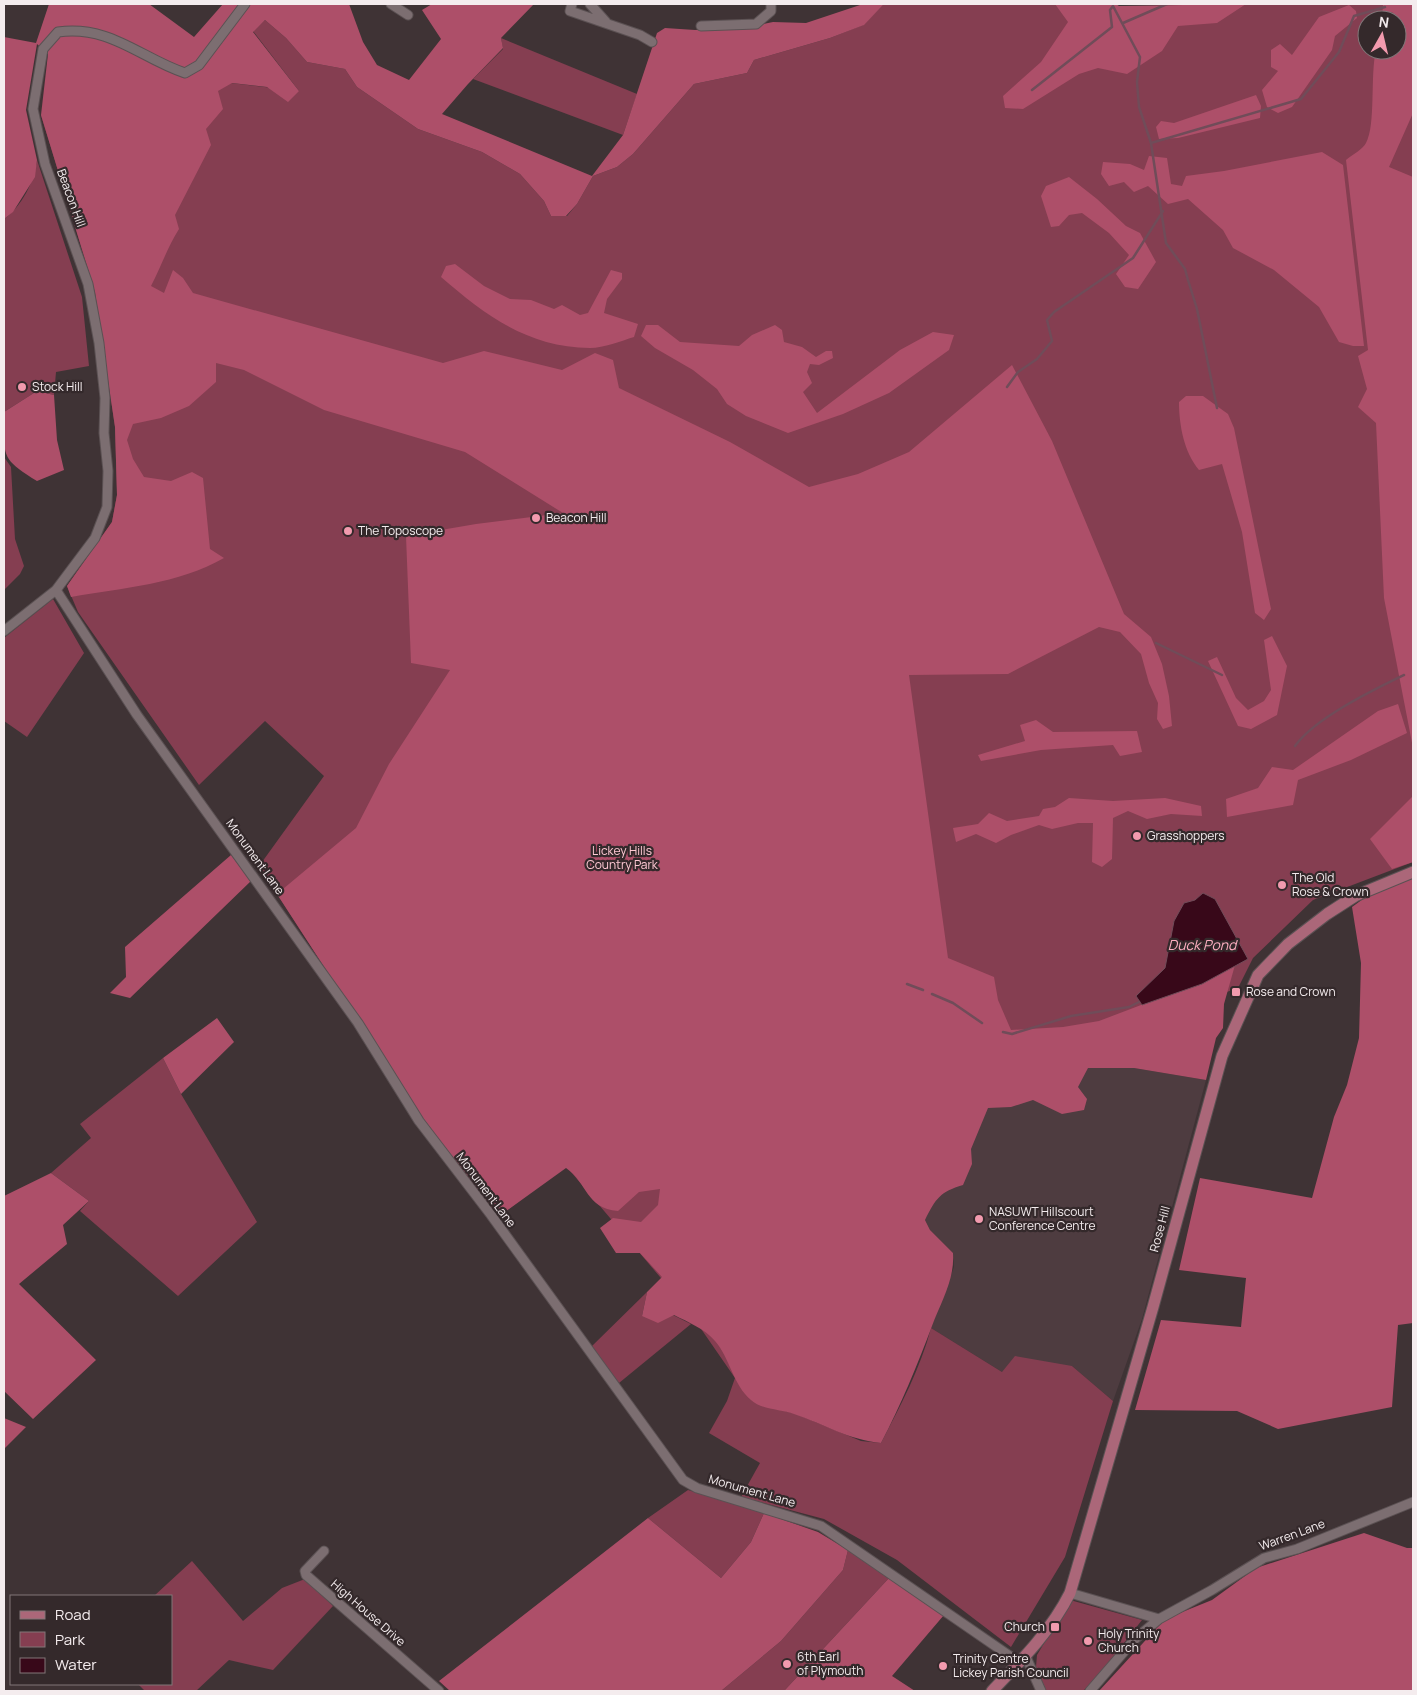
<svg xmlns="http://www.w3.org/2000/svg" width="1417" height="1695" viewBox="0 0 1417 1695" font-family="Manrope,sans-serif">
	<rect width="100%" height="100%" fill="#3f3335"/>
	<path fill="#4e3c40" d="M1087,1068H1134L1206,1080L1142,1319L1113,1401L1072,1366L1002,1372L931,1328L954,1267L953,1253L930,1230L924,1218L984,1078Z"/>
	<path fill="#853e51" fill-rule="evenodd" d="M884,4H1089L1117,29L1199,4H1413V862L1313,900L1253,958L1238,988L984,1078L773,1408L794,1413L861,1441L881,1443C900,1407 921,1367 931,1328L1002,1372L1015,1356L1072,1366L1113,1401L1065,1557L1011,1647L897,1560L824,1519L741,1497L760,1463L709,1433L727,1401L735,1378L688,1310L566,1166L498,1217L424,1121L277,894L257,869L324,776L265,721L199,785L78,612L67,586L112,522L117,495L115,427L95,292L41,115L231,83L299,91L253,31L265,20L286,38L307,62L345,69L357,87L418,129L482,152L520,174L544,201L551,216H567L577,204L593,176L617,167L633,154L694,84L747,73L754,60L830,38L863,25ZM1367,20H1397V50H1367Z
		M501,38L637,94L623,135L473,79L503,49Z
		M37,160L82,297L89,366L56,372L54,395L37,391L4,412V219C22,206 34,182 37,160Z
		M4,457L11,467L15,539L24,566L20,574L4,590Z
		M53,599L84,653L27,737L4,721V638Z
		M163,1058L181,1094L257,1222L178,1296L80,1211L89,1201L51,1173L91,1138L80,1124Z
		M647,1292L642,1316L673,1315L691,1324L619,1383L592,1346Z
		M688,1490L764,1513L751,1542L721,1578L648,1518Z
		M848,1550L889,1578L784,1691H721L781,1641L843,1570Z
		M192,1561L243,1621L282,1588L305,1579L333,1606L273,1670L229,1660L196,1691H145L138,1684H171V1596H154Z
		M1070,1600L1142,1620L1095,1680L1083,1691H1046L1036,1667L1037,1655Z"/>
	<path fill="#ad4f69" d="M49,4H149L194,37L223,4H236L244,10L249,4H349L363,42L377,65L409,80L441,39L422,10L432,4H534L501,38L503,48L468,84L442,114L592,176L623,135L657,33L665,28L695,30L759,25L773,22L806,23L863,4H884L864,25L830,38L754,60L747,73L694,84L633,154L617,167L593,176L577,204L566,216H551L544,201L520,174L482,152L418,129L357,87L345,69L307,62L286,38L265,20L253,32L299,91L288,102L267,87L232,83L218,91L223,109L206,129L211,145L175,215L179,229C167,248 161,267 151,286L164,293L173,270L183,278L193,293L443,363L484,351L562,370L595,353L613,360L619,388L730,442L809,487L858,474L909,452L1012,365L1052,441L1124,614L1151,637L1162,664L1169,696L1172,726L1163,729L1157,719L1158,703L1149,683L1141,654L1120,632L1099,627L1008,674L909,675L948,958L994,977L998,1000L1011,1030L1063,1027L1099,1021L1170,994L1202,984L1235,965L1224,1004L1223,1028L1216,1038L1206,1080L1134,1068H1088L1078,1087L1087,1099L1084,1110L1062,1114L1033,1100L1011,1107L988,1108L971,1149L972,1164L963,1185C940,1192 936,1198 925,1220L930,1230L953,1253C955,1279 941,1302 932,1326C917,1366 901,1405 881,1443C849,1440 824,1424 794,1414C781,1409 762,1410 751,1400C733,1385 730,1358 715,1341C705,1329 688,1322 674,1315L658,1323L642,1316L647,1292L662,1277L640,1253H616L600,1228L613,1218L641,1222L658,1205L660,1189L639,1192L618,1211C585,1208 588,1183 566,1168L498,1217L424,1121L277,894L356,828L389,764L450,670L411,663L406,536L476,524L563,513L465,452L324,410L244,370L216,363V382L189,406L161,418L133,424L127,440L133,459L144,477L171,481L192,472L203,478L210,549L224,558C179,584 122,588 71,597L67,586L112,522L117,495L115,427L95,292L41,115L48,54L37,44L26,110L37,160L35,177L13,212L4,219V37L36,43Z
		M1055,4H1116L1119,6L1246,4L1217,23L1178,26L1162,51L1127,74L1098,68L1079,74L1023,109L1005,108L1003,96L1041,62L1068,22Z
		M1383,4H1413V113L1389,167L1413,177V748L1384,598L1376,423L1358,407L1367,389L1358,356L1368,350L1346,160C1352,155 1363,149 1366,143C1376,125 1370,75 1376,50H1397V20H1382Z
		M1349,5L1356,11L1357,18L1335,36L1332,50L1292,107L1278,113L1267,107L1262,90L1278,71L1271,67V50L1280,44L1292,55L1319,17Z
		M1256,95L1261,106L1260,118L1178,138L1159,139L1156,127L1161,121L1174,123Z
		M1322,152L1343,165L1364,346H1353L1339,342L1319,307L1274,270L1233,248L1223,230L1188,199L1168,204L1148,186L1134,192L1124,182L1109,186L1101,174L1103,162L1130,164L1144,170L1149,156L1167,158L1171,184L1182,186L1186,176L1224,171Z
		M1069,177L1097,199L1126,226L1140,233L1156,262L1138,289L1125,287L1116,274L1129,255L1109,233L1082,213L1069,215L1059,226L1051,227L1041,196L1046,186Z
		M455,264L484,286L510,299L531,300L554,309L562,305L580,315L588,313L611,270L622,273V279L607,299L604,313L638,324L634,337C621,341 604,348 590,348C528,347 486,316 441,277L446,266Z
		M646,325H658L680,342L739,346L752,335L775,325L782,330L784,342L802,347L816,357L826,351H832L833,358L819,365L810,364L807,372L812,383L803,392L817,413L900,350L933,332L954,335L949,350L889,393L843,414L788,433L746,416L727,404L717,389L693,370L655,348L641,336Z
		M37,391L54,395L57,440L64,470L37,481C0,458 4,457 4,412Z
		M1186,396H1203L1228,414L1234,428L1271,609L1264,620L1255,613L1242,532L1222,464L1199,470C1184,452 1179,425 1179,402Z
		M1272,636L1287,666L1277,715L1251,729L1238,726L1208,661L1217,657L1236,698L1248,710L1264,701L1271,690L1264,640Z
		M1398,704L1407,733L1351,760L1298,780L1293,805L1227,817L1226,799L1258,788L1272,767L1293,770L1378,711Z
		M1036,720L1053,732L1137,731L1142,752L1120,756L1113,745L1041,750L981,761L978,755L1025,741L1020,725Z
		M1413,796V862L1392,869L1370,839Z
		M1069,798L1113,801L1165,798L1201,806L1202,816L1171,814L1147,819L1128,811L1113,818L1112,859L1102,867L1092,862L1093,823H1078L1052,829L1039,825L1011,835L996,843L976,834L956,842L953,828L978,824L989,813L1007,821L1039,816L1043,809L1055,807Z
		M231,855L251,881L130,998L110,993L126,977L125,947Z
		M1413,875V1323L1398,1325L1392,1407L1278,1429L1237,1411L1135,1410L1161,1320L1241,1327L1246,1278L1179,1270L1200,1178L1312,1198L1334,1117L1347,1085L1359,1038L1361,963L1352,907L1363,899Z
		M217,1018L234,1042L181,1094L163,1058Z
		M51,1173L89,1201L63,1225L67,1244L19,1284L96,1360L33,1419L4,1391V1196Z
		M4,1418L26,1427L4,1449Z
		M764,1513L818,1532L848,1550L843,1570L781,1641L721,1691H450L439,1681L648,1518L721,1578L751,1542Z
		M1364,1533L1407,1548H1413V1691H1099L1165,1619L1212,1600L1256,1568Z
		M889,1578L944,1615L892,1676L915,1691H784Z"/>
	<path fill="#380819" stroke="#704c59" d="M1203,893L1215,899L1248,959L1202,984L1142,1005L1136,996L1165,968L1174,921L1184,903L1195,900Z"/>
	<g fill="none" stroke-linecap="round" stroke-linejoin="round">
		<path stroke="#704c59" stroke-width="2.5" d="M1113,6L1140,57L1137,82L1139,107L1151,143L1166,243L1185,269L1188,280L1197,309L1217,408
			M1123,23L1167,4
			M1032,90L1112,27L1110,10L1113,6
			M1151,143L1301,99L1339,52L1354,16L1385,7
			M1007,387L1018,372L1037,359L1052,341L1047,320L1054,312L1133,258L1163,211
			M1156,643L1222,675
			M1295,746C1315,718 1373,690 1404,675
			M907,984L923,990
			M932,994L953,1003L982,1023
			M1003,1032L1012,1034L1071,1016L1129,1007L1139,1002"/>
		<defs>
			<path id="minor" d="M391,4L408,15
				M572,4L570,11L640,35L652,42
				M590,4L606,22
				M701,26L756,24L771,11V4
				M56,590L137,715L358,1023L419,1121L491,1215L683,1480L697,1488L821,1526L1020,1663
				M4,631L56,590L95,538L107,507L108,471L104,433L105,398L99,343L88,284L45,164L33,109L43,49L58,32C111,25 140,58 185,73L199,65L245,4
				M324,1551L305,1571L306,1575L439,1691
				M1070,1593L1159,1619L1212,1590L1264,1558L1297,1549L1413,1502
				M1026,1657L1041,1691
				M1090,1691L1135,1639L1159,1619"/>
			<path id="major" d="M992,1691C1021,1661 1051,1631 1070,1593L1153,1307L1222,1056L1258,975L1288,944L1327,914L1355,896L1413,872"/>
		</defs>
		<use href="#minor" stroke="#5b5153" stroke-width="11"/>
		<use href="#major" stroke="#5b5153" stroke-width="13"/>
		<use href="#minor" stroke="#7c6e71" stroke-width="9"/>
		<use href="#major" stroke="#ab6779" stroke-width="11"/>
	</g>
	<g fill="#f29aae" stroke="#34292b" stroke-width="2">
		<circle cx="22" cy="387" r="5"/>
		<circle cx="536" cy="518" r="5"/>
		<circle cx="348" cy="531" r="5"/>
		<circle cx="1137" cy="836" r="5"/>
		<circle cx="1282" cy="885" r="5"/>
		<rect x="1231" y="987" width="10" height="10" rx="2.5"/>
		<circle cx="979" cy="1219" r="5"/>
		<rect x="1050" y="1622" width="10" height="10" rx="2.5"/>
		<circle cx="1088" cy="1641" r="5"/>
		<circle cx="787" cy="1664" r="5"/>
		<circle cx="943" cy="1666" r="5"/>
	</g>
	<g text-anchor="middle" stroke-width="4.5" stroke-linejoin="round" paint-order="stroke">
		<g font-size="12" fill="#f4ecee" stroke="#34292b">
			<text transform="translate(71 198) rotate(70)" y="4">Beacon Hill</text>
			<text transform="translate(255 857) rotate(54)" y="4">Monument Lane</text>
			<text transform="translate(486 1190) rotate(53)" y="4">Monument Lane</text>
			<text transform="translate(1160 1229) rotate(-75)" y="4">Rose Hill</text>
			<text transform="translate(752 1491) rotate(16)" y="4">Monument Lane</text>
			<text transform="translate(1292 1535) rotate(-20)" y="4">Warren Lane</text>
			<text transform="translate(368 1613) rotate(41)" y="4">High House Drive</text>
		</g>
		<g font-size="12" fill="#f4ecee" stroke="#34292b" text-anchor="start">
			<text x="32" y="391">Stock Hill</text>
			<text x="546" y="522">Beacon Hill</text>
			<text x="358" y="535">The Toposcope</text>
			<text x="1147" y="840">Grasshoppers</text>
			<text x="1292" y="882">The Old<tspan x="1292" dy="14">Rose &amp; Crown</tspan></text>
			<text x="1246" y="996">Rose and Crown</text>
			<text x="989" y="1216">NASUWT Hillscourt<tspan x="989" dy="14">Conference Centre</tspan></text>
			<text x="1045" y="1631" text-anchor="end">Church</text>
			<text x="1098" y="1638">Holy Trinity<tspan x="1098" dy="14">Church</tspan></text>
			<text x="797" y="1661">6th Earl<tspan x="797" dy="14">of Plymouth</tspan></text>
			<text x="953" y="1663">Trinity Centre<tspan x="953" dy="14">Lickey Parish Council</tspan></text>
		</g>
		<g font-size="12" fill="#fec8d3" stroke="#34292b">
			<text x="622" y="855">Lickey Hills<tspan x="622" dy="14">Country Park</tspan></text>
		</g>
		<g font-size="14" font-style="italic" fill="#feafc1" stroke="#34292b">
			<text x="1202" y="950">Duck Pond</text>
		</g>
	</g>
	<rect width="1417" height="1695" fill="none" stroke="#f4ecee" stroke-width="10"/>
	<rect x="10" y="1595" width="162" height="90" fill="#34292b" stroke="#817779"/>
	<rect x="20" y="1611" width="25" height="8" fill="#ab6779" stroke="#817779"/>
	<text x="55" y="1620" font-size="15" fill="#f4ecee">Road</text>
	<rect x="20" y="1632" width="25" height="15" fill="#853e51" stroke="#817779"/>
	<text x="55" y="1645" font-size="15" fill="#f4ecee">Park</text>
	<rect x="20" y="1658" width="25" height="15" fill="#380819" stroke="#817779"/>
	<text x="55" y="1670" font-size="15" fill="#f4ecee">Water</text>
	<g transform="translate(1382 35) rotate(8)"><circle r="24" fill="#34292b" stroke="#817779"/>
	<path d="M0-4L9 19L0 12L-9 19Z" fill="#f29aae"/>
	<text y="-8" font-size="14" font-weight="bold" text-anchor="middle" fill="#f4ecee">N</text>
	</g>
</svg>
